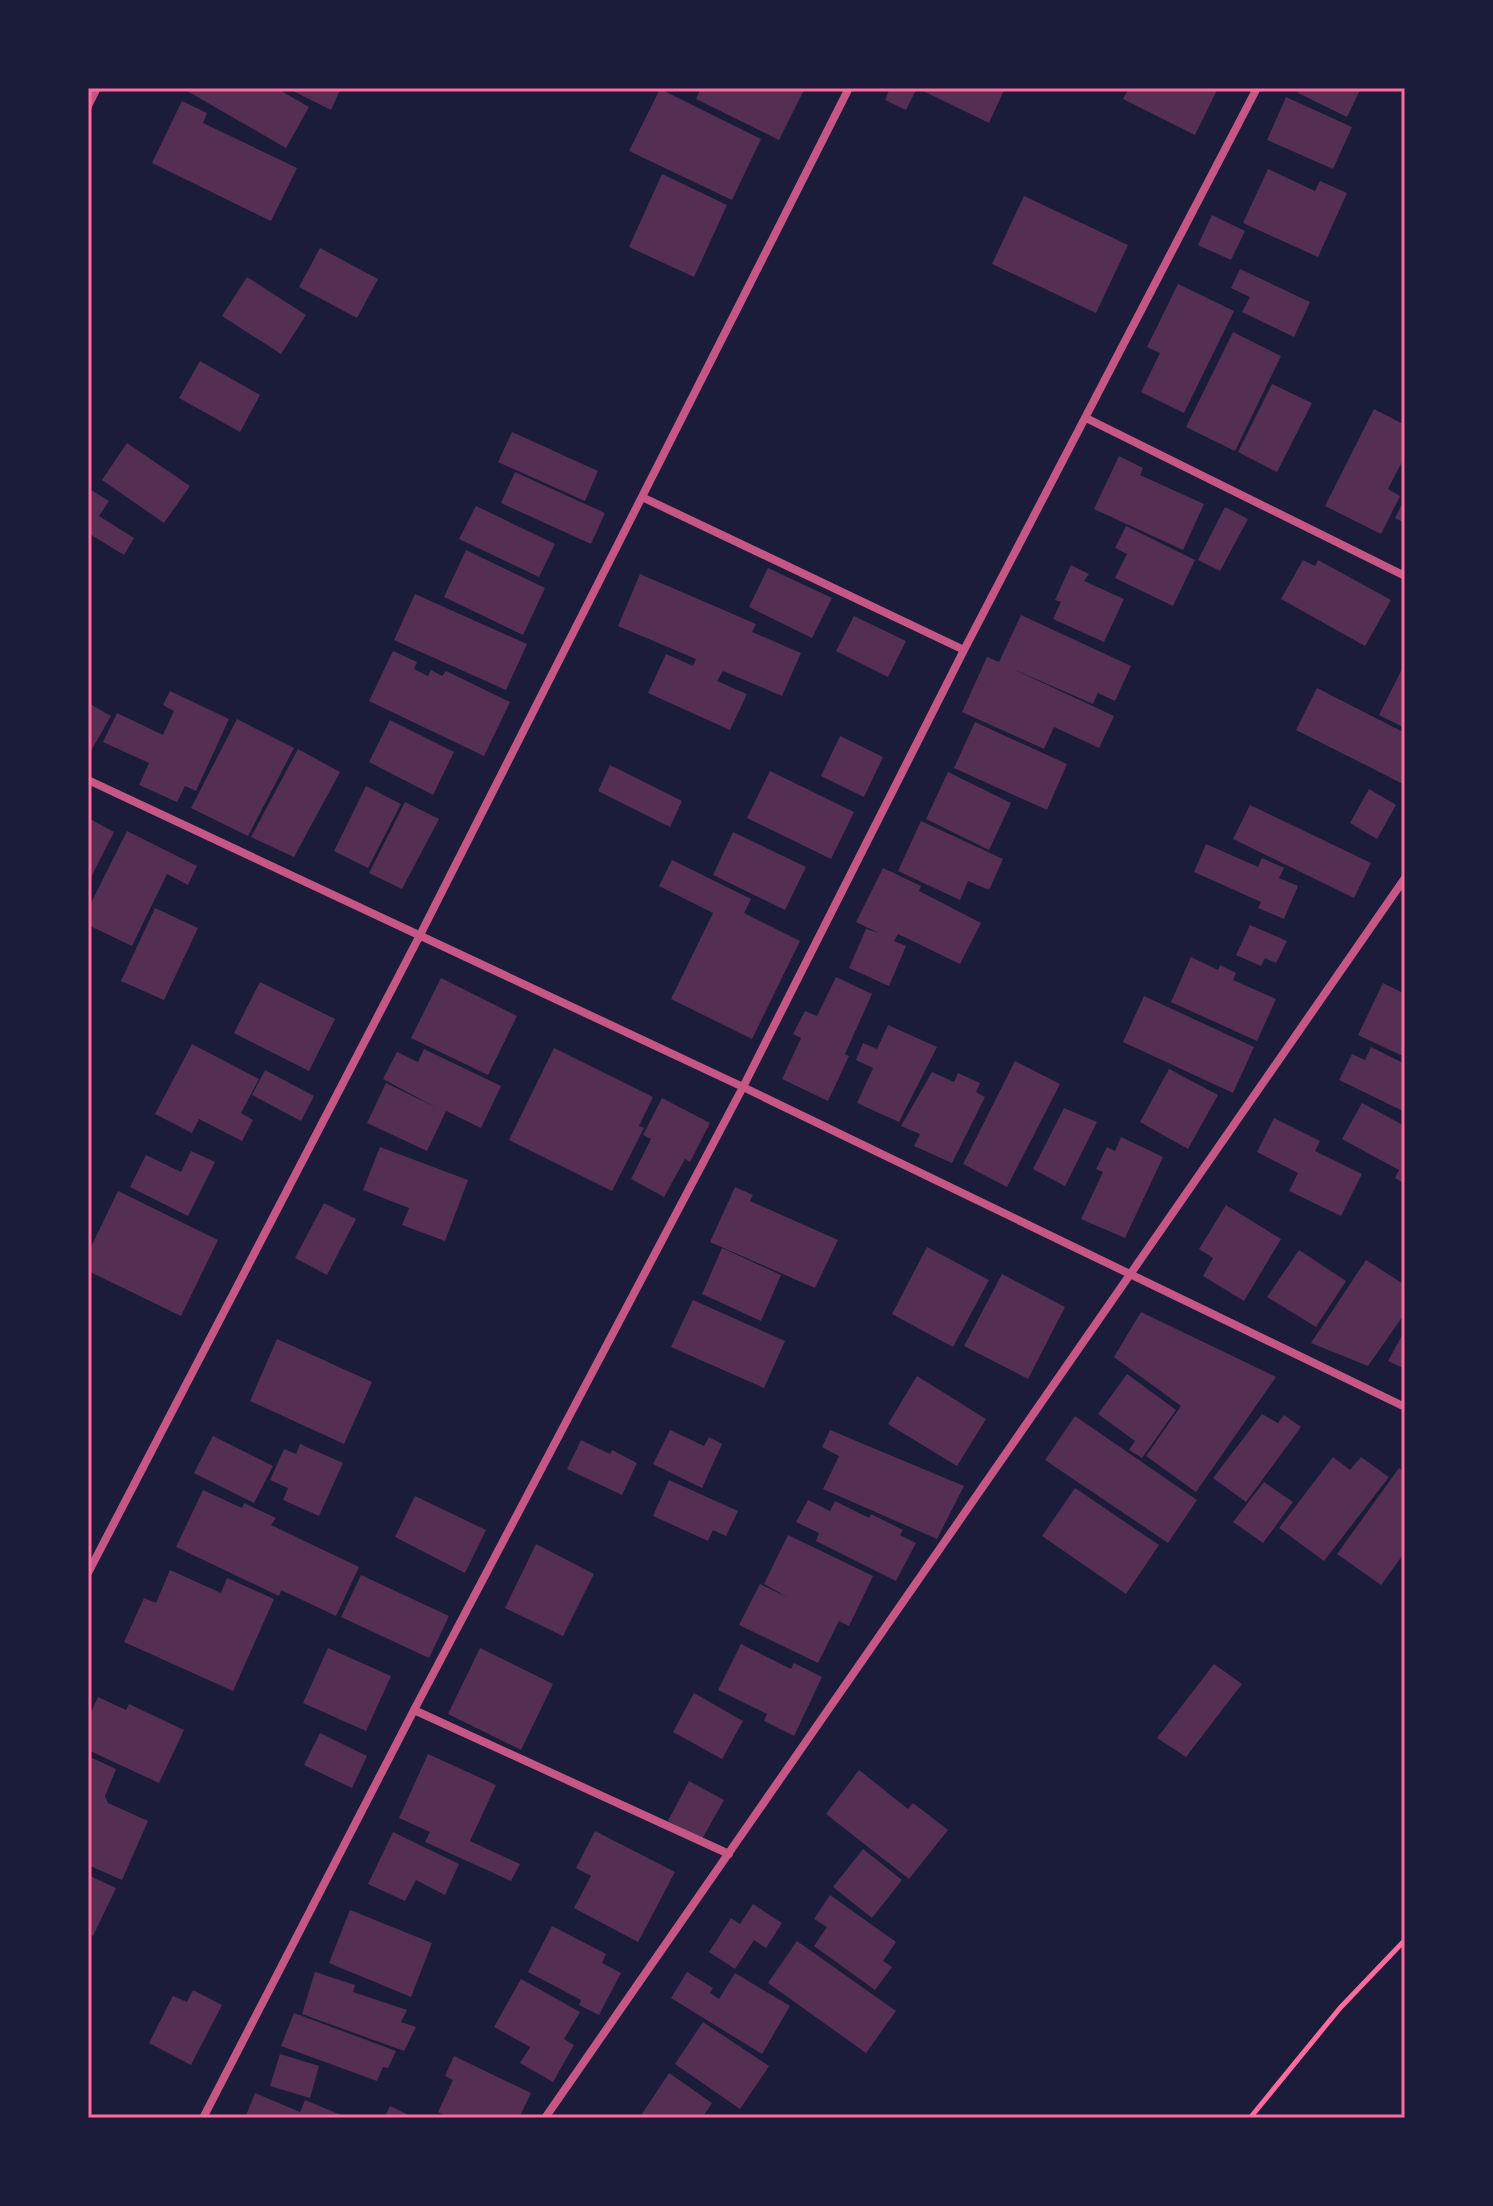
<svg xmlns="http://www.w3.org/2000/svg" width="1493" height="2206" viewBox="0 0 1493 2206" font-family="'Golos Text',sans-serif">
	<rect width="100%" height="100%" fill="#1b1b3a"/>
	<path fill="#542f53" d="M182,88H276L309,107L286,148Z
		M287,88H341L331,110Z
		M701,88H805L779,140L696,99Z
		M890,88H917L906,110L885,100Z
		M917,88H1005L989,123Z
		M1129,88H1218L1195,135L1123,99Z
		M1301,88H1361L1347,117L1298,93Z
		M660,89L761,139L732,200L629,151Z
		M1286,97L1352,127L1333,169L1267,140Z
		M182,101L207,113L203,123L297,168L271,221L152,163Z
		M1268,169L1315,191L1320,181L1347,193L1318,257L1243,223Z
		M662,174L727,205L694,277L629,247Z
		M1024,196L1128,245L1096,313L992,264Z
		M1212,215L1245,231L1231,260L1198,245Z
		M320,248L378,279L357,318L299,287Z
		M1240,269L1310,302L1294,337L1242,312L1250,297L1231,288Z
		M247,277L306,315L281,354L222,316Z
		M1178,284L1234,311L1184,413L1141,392L1160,353L1147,347Z
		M1233,332L1281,356L1235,451L1186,427Z
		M200,361L260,395L240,432L179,398Z
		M1272,384L1312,403L1277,472L1238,452Z
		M1374,409L1405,425V456L1388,489L1400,496L1381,534L1325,506Z
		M512,432L598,471L585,501L498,462Z
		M127,443L190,486L164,523L102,480Z
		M1119,456L1143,468L1140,475L1204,504L1183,550L1094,509Z
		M515,472L605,513L591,544L501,503Z
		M88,488L109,501L99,516L134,538L124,555L88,533Z
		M1405,498V523L1395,518Z
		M476,506L555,544L539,577L459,539Z
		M1225,507L1248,519L1220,571L1198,560Z
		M1126,526L1195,560L1173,606L1115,578L1127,554L1115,548Z
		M466,550L545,588L523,635L444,597Z
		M1303,560L1315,566L1318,560L1391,600L1365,646L1281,599Z
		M1071,565L1089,574L1084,581L1124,599L1104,642L1053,619L1061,602L1055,600Z
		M768,568L832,598L812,638L749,607Z
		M640,574L756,624L752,632L801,653L782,696L723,671L717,681L747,694L730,730L648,693L666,654L693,666L696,659L618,626Z
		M415,594L527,644L506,690L394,640Z
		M1021,615L1131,666L1115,701L1098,693L1093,704L1013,669L1114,716L1099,748L1054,727L1044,749L962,712L987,657L999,662Z
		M854,616L906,641L888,677L836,651Z
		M393,651L417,662L414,669L428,676L431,670L442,676L446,671L510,702L484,756L369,701Z
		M1405,663V728L1379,715Z
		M1317,688L1405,733V785L1296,730Z
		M170,691L229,719L196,791L185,786L177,802L139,785L149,763L103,742L117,713L163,735L174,711L163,705Z
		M88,703L111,716L88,756Z
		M237,719L294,748L248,836L191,808Z
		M390,720L454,752L433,795L369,762Z
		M975,722L1067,764L1047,810L954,768Z
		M840,736L883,757L864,797L821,776Z
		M298,749L340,772L294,857L251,837Z
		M610,765L682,801L670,827L598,791Z
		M770,771L854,812L831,859L747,818Z
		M948,772L1011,803L989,850L926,819Z
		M366,786L401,804L368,868L334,851Z
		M1369,789L1396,805L1377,839L1350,823Z
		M405,802L439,819L402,889L369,873Z
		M1250,805L1371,863L1354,898L1233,839Z
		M88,818L114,832L88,883Z
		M921,821L1003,859L989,890L968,881L960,900L898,871Z
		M127,831L197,866L188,885L167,874L132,946L88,925V909Z
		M733,832L806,867L785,910L713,875Z
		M1206,844L1258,867L1262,858L1284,868L1279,878L1298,886L1284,919L1258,908L1261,902L1194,872Z
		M672,860L751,899L744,913L800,941L752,1039L671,999L713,913L659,886Z
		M883,868L921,886L919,891L981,923L960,964L898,934L894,941L906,946L889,986L849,968L866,929L879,933L856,922Z
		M155,908L198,928L164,1000L121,981Z
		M1250,925L1287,941L1276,963L1265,958L1261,966L1236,955Z
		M1191,957L1218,970L1220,965L1236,973L1233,980L1276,999L1257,1041L1171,1002Z
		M836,977L872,994L845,1054L849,1056L828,1101L782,1079L801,1038L793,1034L805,1011L817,1016Z
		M441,978L517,1016L488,1075L411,1038Z
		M260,982L335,1019L309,1071L234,1033Z
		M1383,983L1405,994V1057L1358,1035Z
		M1144,996L1254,1047L1233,1093L1123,1042Z
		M888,1025L937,1047L899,1122L857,1103L873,1068L856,1060L863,1043L877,1049Z
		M192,1044L259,1079L241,1113L253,1120L242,1141L199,1119L192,1133L155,1114Z
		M1371,1047L1405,1064V1112L1339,1080L1352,1054L1365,1060Z
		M554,1048L653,1097L639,1126L644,1128L612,1191L509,1140Z
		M424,1049L501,1086L481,1128L446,1111L427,1151L367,1123L386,1083L437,1108L383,1079L397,1052L418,1062Z
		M1015,1061L1060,1084L1007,1187L963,1164Z
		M1169,1069L1218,1095L1188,1149L1140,1122Z
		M265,1070L314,1096L301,1121L252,1095Z
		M932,1072L954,1082L958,1073L980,1083L976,1092L985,1097L952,1163L914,1146L920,1134L901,1126Z
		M662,1098L710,1123L690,1162L685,1159L664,1197L631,1179L651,1139L643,1135Z
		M1362,1103L1405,1126V1184L1395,1178L1399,1170L1342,1139Z
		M1064,1108L1097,1122L1065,1186L1033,1169Z
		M1274,1118L1320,1141L1315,1151L1362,1174L1341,1216L1289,1191L1298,1173L1257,1152Z
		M1121,1137L1163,1157L1125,1238L1081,1219L1103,1172L1096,1169L1107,1147L1115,1151Z
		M380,1147L468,1180L445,1241L402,1225L409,1208L363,1190Z
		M191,1151L215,1162L188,1216L130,1187L146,1155L181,1172Z
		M735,1187L753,1195L750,1201L838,1240L815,1288L710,1242Z
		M118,1191L218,1240L181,1316L88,1271V1253Z
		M324,1203L356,1219L327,1275L295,1258Z
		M1226,1205L1281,1239L1244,1301L1203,1276L1213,1258L1199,1249Z
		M927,1247L989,1280L953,1347L892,1314Z
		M722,1248L781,1275L761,1321L702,1294Z
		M1299,1250L1346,1281L1316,1327L1267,1297Z
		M1366,1260L1405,1285V1313L1368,1366L1311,1343Z
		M1002,1274L1065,1307L1028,1379L964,1346Z
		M693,1300L785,1341L764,1388L671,1347Z
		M1141,1312L1276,1377L1196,1492L1146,1456L1181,1406L1114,1357Z
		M1405,1330V1369L1388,1361Z
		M277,1339L372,1382L344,1444L250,1401Z
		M1127,1374L1176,1410L1142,1458L1129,1450L1135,1441L1098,1414Z
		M917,1376L986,1419L957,1466L888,1424Z
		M1262,1414L1278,1423L1284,1415L1301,1427L1246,1502L1213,1478Z
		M1075,1416L1197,1500L1168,1543L1045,1460Z
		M670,1430L704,1446L709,1437L722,1444L702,1488L653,1464Z
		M830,1430L964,1486L937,1539L823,1489L839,1456L822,1447Z
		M213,1436L273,1466L254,1503L194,1473Z
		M581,1440L610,1454L612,1450L637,1463L622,1495L567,1469Z
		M300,1444L343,1463L319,1516L283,1500L288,1488L270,1480L284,1449L296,1454Z
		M1333,1457L1350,1470L1361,1457L1389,1477L1324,1561L1279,1528Z
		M1399,1468L1405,1472V1552L1381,1585L1337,1554Z
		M669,1480L738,1511L726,1536L713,1530L708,1541L653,1516Z
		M1264,1482L1293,1502L1263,1543L1233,1522Z
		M1075,1488L1159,1545L1126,1594L1042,1536Z
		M203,1490L242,1508L244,1503L276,1518L271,1525L359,1567L336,1616L281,1590L279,1596L176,1547Z
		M415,1496L486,1530L465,1573L395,1537Z
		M808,1500L830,1511L835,1501L869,1518L871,1514L903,1530L900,1535L916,1543L896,1581L816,1541L819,1533L796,1522Z
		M788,1535L873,1576L849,1626L839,1621L818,1663L739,1625L760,1584L789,1598L764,1584Z
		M536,1544L594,1574L563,1636L505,1608Z
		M170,1570L221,1593L227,1578L274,1599L233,1691L124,1642L144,1598L156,1603Z
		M361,1575L449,1616L429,1658L341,1617Z
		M741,1644L791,1669L794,1663L822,1677L794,1736L764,1721L767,1714L718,1690Z
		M328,1648L391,1676L366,1731L303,1703Z
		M480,1648L553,1684L521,1750L448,1714Z
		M1214,1664L1242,1684L1186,1757L1157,1738Z
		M694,1693L743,1721L722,1759L673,1732Z
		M98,1697L126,1710L129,1704L184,1730L159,1783L88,1750V1719Z
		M320,1733L367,1756L352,1788L304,1765Z
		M428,1754L496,1785L470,1841L520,1864L511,1881L425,1842L430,1832L399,1818Z
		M88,1756L116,1769L105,1796L108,1803L148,1821L122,1880L88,1865Z
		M859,1770L908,1809L913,1803L948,1830L909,1879L826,1814Z
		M689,1781L724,1800L702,1839L668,1821Z
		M595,1831L675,1872L638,1942L574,1908L591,1876L576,1868Z
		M393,1832L459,1864L445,1895L416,1880L405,1901L368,1884Z
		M863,1849L902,1880L872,1918L833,1887Z
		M88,1875L116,1888L93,1936L88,1933Z
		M830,1895L896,1942L883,1961L892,1967L875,1990L814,1946L827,1927L814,1919Z
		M753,1904L782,1923L766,1948L754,1940L735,1969L709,1952L731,1918L740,1924Z
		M350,1910L432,1943L411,1997L329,1963Z
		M552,1926L606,1954L602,1963L621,1973L599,2015L579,2005L581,2000L528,1972Z
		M797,1941L896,2011L866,2053L768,1983Z
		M315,1972L355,1985L353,1992L407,2010L401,2022L416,2027L404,2051L302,2014Z
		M687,1972L713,1988L710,1993L719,1999L735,1973L790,2006L762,2054L671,1998Z
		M521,1979L580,2012L564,2039L574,2045L553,2082L520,2063L530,2047L494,2027Z
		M193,1990L222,2005L191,2065L149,2043L173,1996L187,2002Z
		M294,2013L396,2051L388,2068L383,2067L377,2081L281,2046Z
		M703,2022L769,2066L740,2109L675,2064Z
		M280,2054L319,2066L310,2098L270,2086Z
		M454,2056L531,2093L519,2118H450L438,2112L453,2080L445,2076Z
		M669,2073L712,2103L702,2118L640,2117Z
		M255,2093L300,2112L305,2100L341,2115L340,2118H245Z
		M390,2106L415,2118H384Z"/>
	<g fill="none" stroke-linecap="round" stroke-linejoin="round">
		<path stroke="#ff6b9d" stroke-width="5" d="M1250,2118L1340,2008L1405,1940"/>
		<path stroke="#c65784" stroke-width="8" d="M88,106L97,88
			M1086,418L1405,576
			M642,497L964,650
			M88,780L743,1087L1405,1407
			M88,1573L419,937L849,88
			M414,1710L729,1854
			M203,2118L414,1710L743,1087L964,650L1257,88
			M545,2118L1405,878"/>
	</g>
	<rect width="1493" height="2206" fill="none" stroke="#1b1b3a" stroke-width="180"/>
	<rect x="90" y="90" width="1313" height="2026" fill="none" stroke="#ff6b9d" stroke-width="3"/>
</svg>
